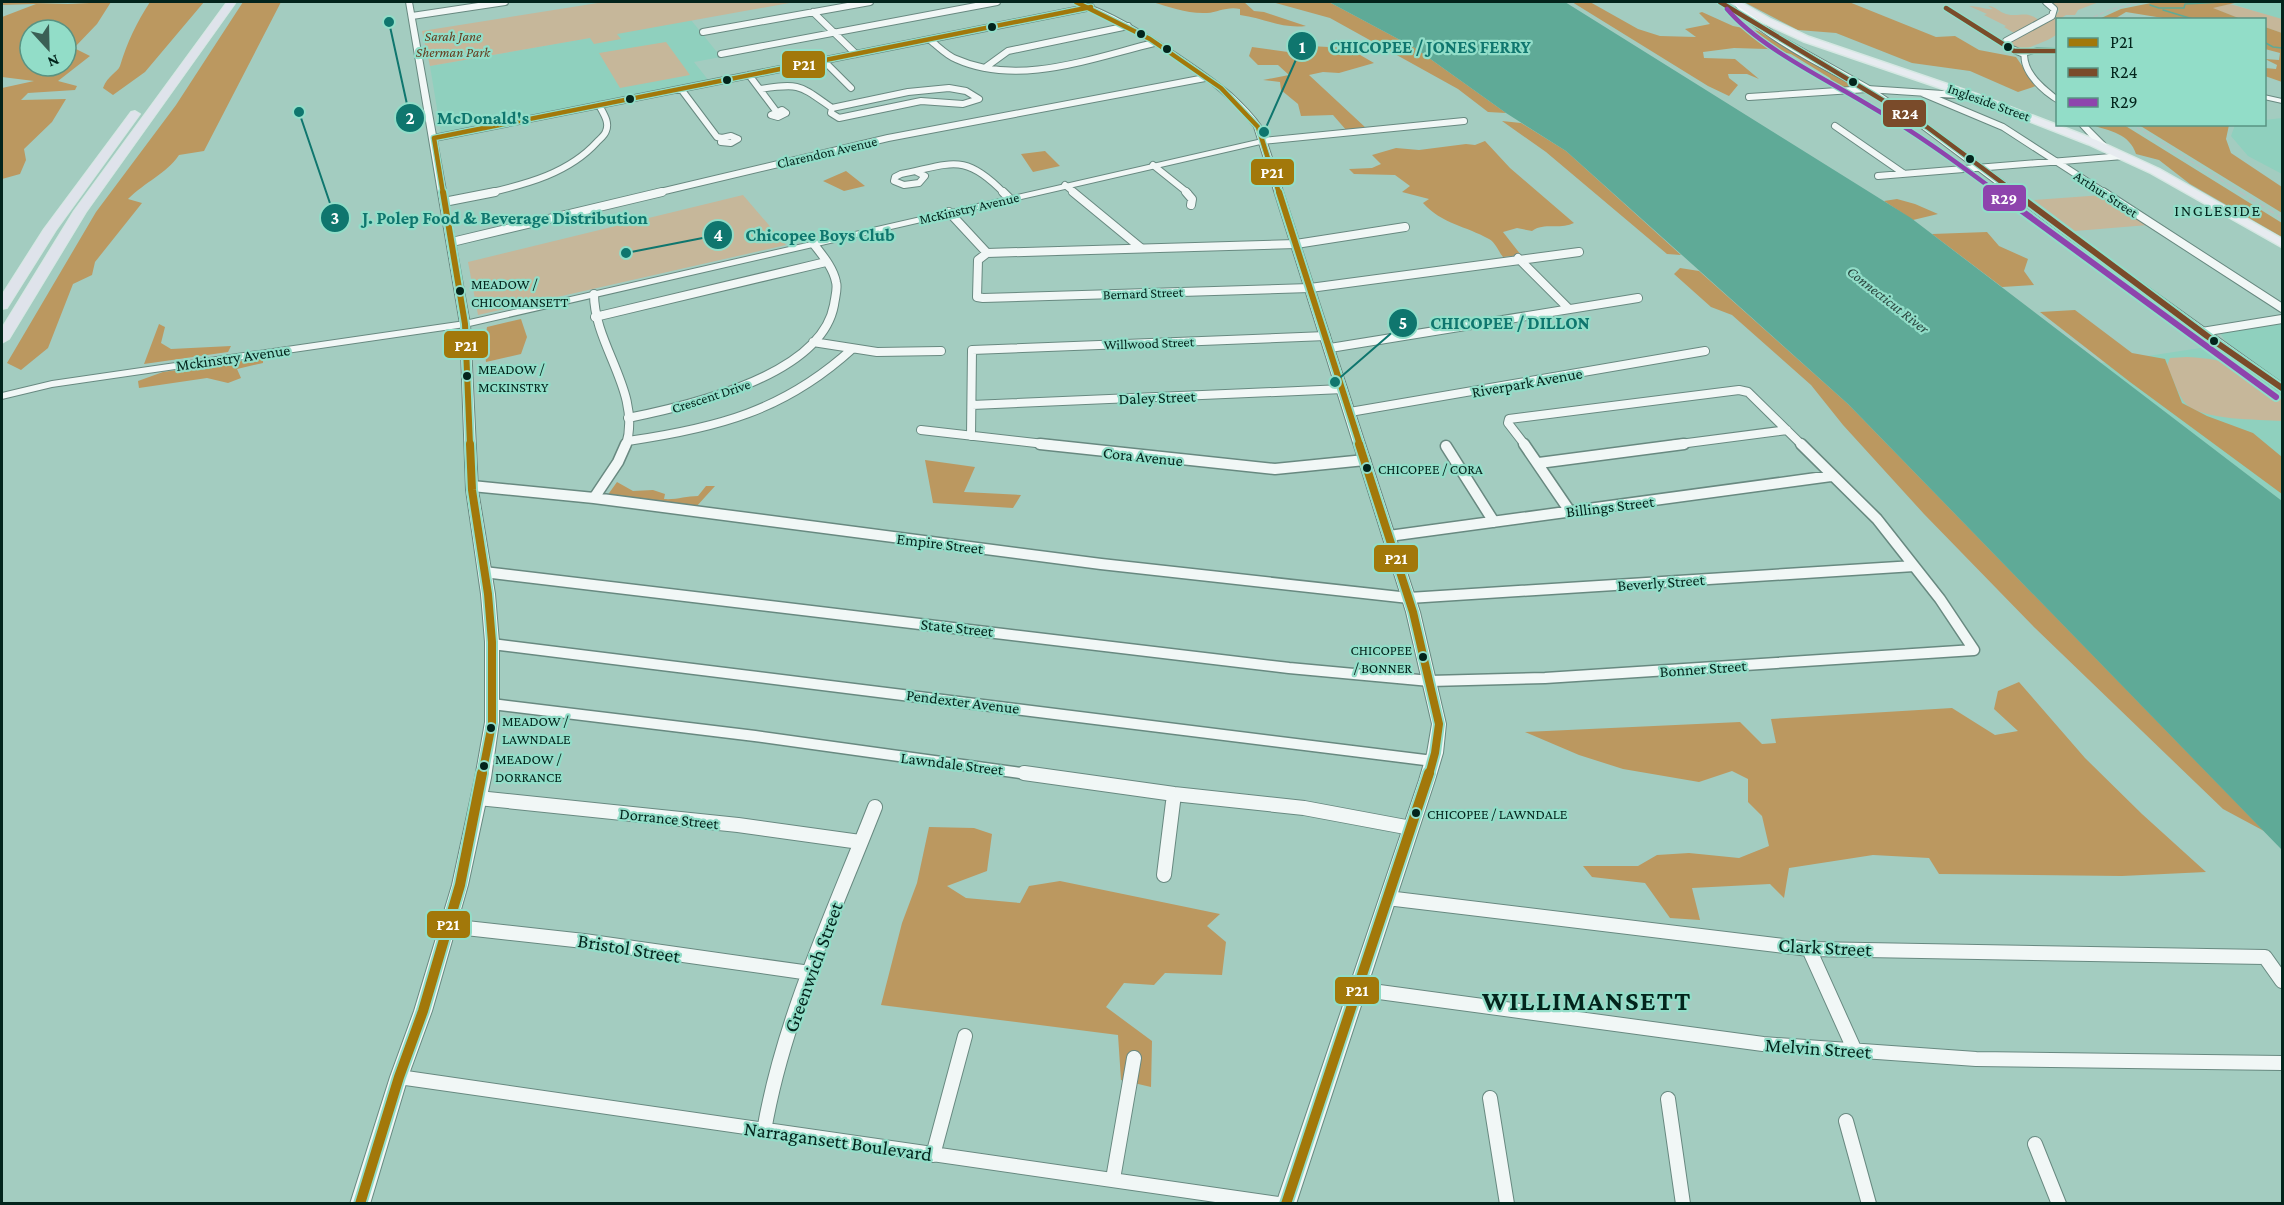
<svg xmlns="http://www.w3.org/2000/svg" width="2284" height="1205" viewBox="0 0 2284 1205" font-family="'Crimson Pro',serif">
	<rect width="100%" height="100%" fill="#a3ccc0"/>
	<path fill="#8fd0be" d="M2241,2H2282V20L2233,4Z
		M691,20L721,57L694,62L709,81L441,133L430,66Z
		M2282,118V174L2248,156L2231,136L2235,125L2264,124L2265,120Z
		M2282,324V501L2101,363L2227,344L2220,333Z"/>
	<path fill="#c6b79a" d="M604,2H795L617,34L621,39L594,44L590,38L430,66L422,31Z
		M2051,2H2099L2078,10L2075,15H2066L2058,20L2057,34C2049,41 2036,44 2026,49L2013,47L2010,42L2053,19L2059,11Z
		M2230,4L2282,19V33L2265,27L2264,20L2241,19L2212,8Z
		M1969,6C1978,6 1987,10 1993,9L1988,6C1995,6 1999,12 2006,14C2021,18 2025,9 2040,21L2014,33L2004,27L2006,26L1984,15L1987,14Z
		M666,42L690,75L620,88L599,53Z
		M743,195L786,245L478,315L468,262Z
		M2103,195L2148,225L2075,231L2034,200Z
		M2187,357C2233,359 2246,370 2282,396V421C2258,419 2204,421 2186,404C2178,396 2173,377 2167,366L2170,358Z"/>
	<path fill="#bb9860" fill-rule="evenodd" d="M2,2L68,4L111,2L97,24L74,48L90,56L58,81L77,86L75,90L28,93L21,100L66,99L52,122L24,149L26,160L20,174L2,179V88L34,81L2,77V17L36,4L2,5ZM30,30H66V66H30Z
		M150,2H204L145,72L113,95L103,88C108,75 117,73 120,66C127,42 137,22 150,2Z
		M243,2H281L204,151L179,155C166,174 145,182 128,199L142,203L95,262L92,275L73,284L48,348L21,370L7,363L96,212L176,105Z
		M1152,2H1244L1254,11L1264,12L1306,26C1281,29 1264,18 1240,15V9C1228,6 1218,12 1207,13C1187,14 1170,7 1152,2Z
		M1272,2H1329L1415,48L1506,113L1488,112L1458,89L1330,18Z
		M1572,2H1590L1638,29L1660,36L1696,37L1685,29L1710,24L1699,13L1702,12L1733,26L1758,31L1855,87L1835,88L1830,78L1791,54L1767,49L1734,48L1703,52L1704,58L1735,59L1759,79L1747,74H1728L1729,78L1738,85L1729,96L1708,86Z
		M1744,2H1849L1936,37L1955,36L1979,50L2016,57L2036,86L2018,92L1970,71L1912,63L1836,33L1798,30Z
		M2156,2H2239L2213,8L2241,19H2169L2126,12L2116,18L2117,19H2099L2121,9Z
		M2265,27L2282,33V82L2265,76V68L2276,69L2277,65L2265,59L2279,60L2280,53L2265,49Z
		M1309,46L1348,48L1374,63L1339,73L1323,72L1309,75L1366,128L1347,131L1333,115L1301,116L1298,104L1281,90L1280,82L1263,80L1289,75L1278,65H1258L1249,56L1252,47L1288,52L1291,48Z
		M1502,121L1521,123L1566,151L1681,255L1667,254L1546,152Z
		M2092,125H2124L2282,223V237L2190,184L2159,160L2136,154C2130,134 2110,131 2092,125Z
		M2139,125H2229L2226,139L2231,153L2282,187V213Z
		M1485,141L1510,168L1574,223C1560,230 1544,222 1532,231L1517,228L1503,232L1521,255L1503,257C1499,252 1495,242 1489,239C1466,226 1442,224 1423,203L1429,199L1402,192L1410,186L1395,175L1354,174L1349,169L1372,168L1381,164L1372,155L1396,148L1419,150L1466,144L1475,145Z
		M1045,151L1060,166L1033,172L1021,154Z
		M846,171L865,186L844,191L823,181Z
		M1897,199L1915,204L1938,214L1913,220L1884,201Z
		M1987,232L1999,246L2028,259L2024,271L2034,285L2002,287L1932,234Z
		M1680,268L1699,271L1848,404L2264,831L2223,809L2035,628L1924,514L1843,425L1811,385L1732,315L1711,307L1674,274Z
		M2075,310L2132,353L2165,359L2182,403L2207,416L2253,433L2282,457V494L2130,382L2040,312Z
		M521,319L527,337L521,354L486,362L484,347L487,327Z
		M159,324L165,327L161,343L171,349L231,346L228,352L144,364Z
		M263,358V363L237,369L241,378L228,383L207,378L139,388L138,381L163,372Z
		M925,460L975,467L964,492L1021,495L1013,508L933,503Z
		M617,482L633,491L653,490L665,494L664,499C676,500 686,496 698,496L706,486H715L696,507L607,496Z
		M2019,682L2085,758L2142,814L2206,872L2122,876L1939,874L1929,858L1873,855L1789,868L1784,898L1770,884L1692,888L1700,920L1670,918L1645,883L1592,877L1583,866H1638L1657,855L1689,853L1739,858L1769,846L1762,816L1748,802V779L1732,771L1699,782L1623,769L1579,755L1525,732L1740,722L1762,744L1776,743L1771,719L1952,708L1995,735L2018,731L1994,709L1998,691Z
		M929,827L974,828L992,834L987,871L947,886L966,898L1020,903L1029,886L1060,881L1220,914L1207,926L1226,942L1222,975L1165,973L1154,985L1124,983L1106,1007L1152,1041L1151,1087L1121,1080L1118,1035L881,1005L902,923L917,883Z"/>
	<path fill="#5faa97" d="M1329,2H1565L1911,218L2282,501V850L1848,404L1566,151L1506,113L1415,48Z"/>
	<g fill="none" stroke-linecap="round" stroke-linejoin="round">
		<path stroke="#5faa97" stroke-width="1.5" d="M2150,5L2159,8H2184L2185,4L2224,2
			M2163,10L2196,20
			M2264,42L2273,47L2282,48"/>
		<defs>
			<path id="minor-far3" d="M813,12L856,54
				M412,16L505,2
				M703,32L870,2
				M930,40C938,46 946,55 956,59C1018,87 1092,58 1154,43
				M721,54L997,2
				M2024,54L2007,47L2006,41L2052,16L2054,9L2046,2
				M824,61L851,88
				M986,67L1008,51L1128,26
				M749,75L776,111
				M949,88L966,91L979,99L963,104L921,101L839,118L831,113L832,108L908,92Z
				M681,89L717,137L722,138
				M760,89C801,83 799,85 832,108
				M1922,93L2003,127L2105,193
				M1749,97L1867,89L1973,96
				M782,110L786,113L778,117L771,115Z
				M1835,126L1903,173
				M731,136L738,139L731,143L721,142L722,138Z
				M434,138L1091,7
				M1262,141L1464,121
				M1153,165L1188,193
				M917,172L925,176L919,183L904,185L894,181L895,177L901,174C952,164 964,152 1004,193
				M1878,176L2123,156
				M1065,185L1075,193
				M488,193C527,184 569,173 597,142C600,139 605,135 606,131C610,122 603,113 599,105
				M656,193L888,138L1205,78"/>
			<path id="minor-far2" d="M1003,192L1009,198
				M1073,192L1141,248
				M1186,192L1192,199L1191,205
				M2103,192L2282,308
				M444,202L495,192
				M949,212L987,253L978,260L977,297L983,298L1310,288L1579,252
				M452,242L662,192
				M987,253L1296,244L1405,227
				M1518,258L1569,309
				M594,294C594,346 642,392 626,445
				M595,317L826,262
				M2202,332L2282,319
				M813,342L877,352L941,351
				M1330,348L1638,298
				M972,405L1343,389
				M1350,412L1705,351
				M628,418C688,406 821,376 834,305C835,297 838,289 836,282C833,267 822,255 813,243
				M921,430L1053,445
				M971,436L972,350L1326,336
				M628,441C717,428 784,411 852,349
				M1525,445L1508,423L1509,419L1739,390L1748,392L1802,445
				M1672,445L1787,430"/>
			<path id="minor-far1" d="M1040,444L1275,469L1365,460
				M1524,444L1569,510
				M1446,446L1494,522
				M1539,463L1684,444
				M472,486L594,498L1101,564L1409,598L1914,566
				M594,498L618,462L626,444
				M1389,536L1831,476
				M484,572L1289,668L1430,681L1545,678L1974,650L1940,599L1877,519L1801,444
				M492,644L1433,761
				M492,704L755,736L1035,775"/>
			<path id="minor" d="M1024,773L1174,794L1304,808L1411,828
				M478,798L738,825L860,842
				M1164,875L1174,794
				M1387,898L1809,949L2265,957L2282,981
				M448,926L584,941L810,973
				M1809,949L1855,1051
				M1357,989L1763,1044L1976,1059L2282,1063
				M399,1077L1278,1204
				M1490,1098L1507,1204
				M1668,1099L1683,1204
				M1846,1121L1869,1204
				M764,1131C783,1019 834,912 875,807
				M2035,1144L2059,1204
				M933,1155L965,1036
				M1113,1179L1134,1058"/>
			<path id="tertiary" d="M2037,48L2058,49V53L2037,52L2027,55C2028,74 2045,86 2058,97V103C2042,94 2018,72 2022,53Z
				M2264,95L2282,99V103L2264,99Z
				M2078,124H2086L2107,145V149H2101Z
				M1262,139H1265V143L465,327L52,387L2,399V393L52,381L465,321Z"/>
			<path id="secondary" d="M406,2H412L470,324L478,490L495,594L499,642V722L491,778L468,885L432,1011L408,1077L370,1204H350L390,1077L414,1011L452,885L475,778L485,722V642L481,594L466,490L460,324Z
				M1073,2C1102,0 1206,71 1231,93C1243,104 1253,114 1262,127L1420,612L1446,724L1443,753L1435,780L1296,1204H1276L1419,780L1427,753L1432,724L1406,612L1254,127C1220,83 1167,51 1118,24C1104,16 1086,11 1073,2Z
				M1717,2H1724L1739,11L1734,3L1739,2L1746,11L1777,34L1868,85L1925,123L2117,265L2282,383V391L2278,390L2143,294L1901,113C1851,80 1792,58 1746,19L1742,18Z"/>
			<path id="primary" d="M1731,2H1740L1770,19L1809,37L1976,94L2096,140L2159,169L2282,239V247L2151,173L2088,144L1970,98L1803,41L1764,23Z"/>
			<path id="motorway" d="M227,2H236L86,212L9,339L2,343V328L74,211Z
				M135,111L140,114L56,230L7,308L2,309V295L44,229L131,112Z"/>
		</defs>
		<use href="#minor-far3" stroke="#688980" stroke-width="8"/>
		<use href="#minor-far2" stroke="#688980" stroke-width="10"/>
		<use href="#minor-far1" stroke="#688980" stroke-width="13"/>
		<use href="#minor" stroke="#688980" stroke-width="16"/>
		<use href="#tertiary" stroke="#688980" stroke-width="2"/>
		<use href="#secondary" stroke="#688980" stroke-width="2"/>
		<use href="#primary" stroke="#d6e8e3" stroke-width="3"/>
		<use href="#motorway" stroke="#d6e8e3" stroke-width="2"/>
		<use href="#minor-far3" stroke="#f1f7f6" stroke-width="6"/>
		<use href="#minor-far2" stroke="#f1f7f6" stroke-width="8"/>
		<use href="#minor-far1" stroke="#f1f7f6" stroke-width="10"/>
		<use href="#minor" stroke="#f1f7f6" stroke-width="14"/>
		<use href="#tertiary" fill="#f1f7f6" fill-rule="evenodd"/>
		<use href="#secondary" fill="#f1f7f6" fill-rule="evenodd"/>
		<use href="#primary" fill="#e7ebf0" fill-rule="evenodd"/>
		<use href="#motorway" fill="#dfe3eb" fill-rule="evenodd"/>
		<path stroke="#b5c1bd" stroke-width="1.5" stroke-dasharray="5 2" stroke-linecap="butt" d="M2087,20L2109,10L2139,2
			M2131,124L2242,193"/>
		<path stroke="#b5c1bd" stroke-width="2" stroke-dasharray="7 4" stroke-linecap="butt" d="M2240,192L2282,218"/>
		<defs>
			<path id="bus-1-far3" d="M1076,2L1150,39L1221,88L1258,127L1279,193
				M443,193L434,138L1091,7"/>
			<path id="bus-1-far2" d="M443,192L465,324L470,445
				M1279,192L1360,445"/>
			<path id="bus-1-far1" d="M470,444L472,490L488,594L492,642V724L482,775
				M1359,444L1413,612L1439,724L1435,753L1429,775"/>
			<path id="bus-1" d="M360,1204L399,1077L423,1011L460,885L482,773
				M1286,1204L1429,773"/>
			<path id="bus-2-far1" d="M1720,2L1927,127L2016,193
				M1946,8L2014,51H2058"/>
			<path id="bus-2" d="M2014,192L2207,336L2282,388"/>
			<path id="bus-3-far1" d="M1727,9C1760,48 1826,79 1870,106C1915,132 1956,162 1998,193"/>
			<path id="bus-3" d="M1996,192L2276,397"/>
		</defs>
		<use href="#bus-1-far3" stroke="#92ddc8" stroke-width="7"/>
		<use href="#bus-1-far2" stroke="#92ddc8" stroke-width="10"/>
		<use href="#bus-1-far1" stroke="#92ddc8" stroke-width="12"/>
		<use href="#bus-1" stroke="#92ddc8" stroke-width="14"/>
		<use href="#bus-2-far1" stroke="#92ddc8" stroke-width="7"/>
		<use href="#bus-2" stroke="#92ddc8" stroke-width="10"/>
		<use href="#bus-3-far1" stroke="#92ddc8" stroke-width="7"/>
		<use href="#bus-3" stroke="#92ddc8" stroke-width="10"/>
		<use href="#bus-1-far3" stroke="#a2780a" stroke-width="4.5"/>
		<use href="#bus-1-far2" stroke="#a2780a" stroke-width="6"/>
		<use href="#bus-1-far1" stroke="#a2780a" stroke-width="8"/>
		<use href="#bus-1" stroke="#a2780a" stroke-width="10"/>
		<use href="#bus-2-far1" stroke="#7a4b2a" stroke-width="4.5"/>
		<use href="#bus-2" stroke="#7a4b2a" stroke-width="6"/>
		<use href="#bus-3-far1" stroke="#8e44ad" stroke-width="4.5"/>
		<use href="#bus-3" stroke="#8e44ad" stroke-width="6"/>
	</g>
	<g fill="#03241c" stroke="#92ddc8" stroke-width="2">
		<circle cx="992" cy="27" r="5"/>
		<circle cx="1141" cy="34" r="5"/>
		<circle cx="2008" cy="47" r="5"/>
		<circle cx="1167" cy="49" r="5"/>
		<circle cx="727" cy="80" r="5"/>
		<circle cx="1853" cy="82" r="5"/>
		<circle cx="630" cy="99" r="5"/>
		<circle cx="1970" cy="159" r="5"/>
		<circle cx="460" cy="291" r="5"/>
		<circle cx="2214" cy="341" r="5"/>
		<circle cx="467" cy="376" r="5"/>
		<circle cx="1367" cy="468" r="5"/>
		<circle cx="1423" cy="657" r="5"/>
		<circle cx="491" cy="728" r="5"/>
		<circle cx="484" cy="766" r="5"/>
		<circle cx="1416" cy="813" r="5"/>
	</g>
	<g text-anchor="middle" stroke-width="4.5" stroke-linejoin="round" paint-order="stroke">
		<g font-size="14" font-style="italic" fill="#653b1d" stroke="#92ddc8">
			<text x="453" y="41">Sarah Jane<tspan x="453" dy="16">Sherman Park</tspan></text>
		</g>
		<g font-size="14" fill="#03241c" stroke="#92ddc8">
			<text transform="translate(1989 102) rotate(20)" y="5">Ingleside Street</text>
			<text transform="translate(827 152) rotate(-13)" y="5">Clarendon Avenue</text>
			<text transform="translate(2106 194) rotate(33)" y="5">Arthur Street</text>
			<text transform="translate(969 208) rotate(-13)" y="5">McKinstry Avenue</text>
			<text transform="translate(1143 293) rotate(-2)" y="5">Bernard Street</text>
			<text transform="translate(1149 343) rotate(-2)" y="5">Willwood Street</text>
			<text transform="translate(711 396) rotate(-18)" y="5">Crescent Drive</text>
		</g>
		<g font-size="14" fill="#03241c" stroke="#92ddc8" text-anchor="start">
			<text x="471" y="289">MEADOW /<tspan x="471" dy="18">CHICOMANSETT</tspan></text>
			<text x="478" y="374">MEADOW /<tspan x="478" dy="18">MCKINSTRY</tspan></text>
			<text x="1378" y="474">CHICOPEE / CORA</text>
			<text x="1412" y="655" text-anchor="end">CHICOPEE<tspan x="1412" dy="18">/ BONNER</tspan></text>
			<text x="502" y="726">MEADOW /<tspan x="502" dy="18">LAWNDALE</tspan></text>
			<text x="495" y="764">MEADOW /<tspan x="495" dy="18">DORRANCE</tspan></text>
			<text x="1427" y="819">CHICOPEE / LAWNDALE</text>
		</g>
		<g font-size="15" font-style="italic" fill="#2a463f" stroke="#92ddc8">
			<text transform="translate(1888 300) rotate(38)" y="5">Connecticut River</text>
		</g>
		<g font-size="16" letter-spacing="1.5" fill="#03241c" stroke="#92ddc8">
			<text x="2218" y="216">INGLESIDE</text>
		</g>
		<g font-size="16" fill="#03241c" stroke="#92ddc8">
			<text transform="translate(233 357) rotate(-8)" y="6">Mckinstry Avenue</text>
			<text transform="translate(1527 382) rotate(-10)" y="6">Riverpark Avenue</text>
			<text transform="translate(1157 397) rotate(-2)" y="6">Daley Street</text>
			<text transform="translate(1143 456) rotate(6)" y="6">Cora Avenue</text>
			<text transform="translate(1610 506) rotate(-7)" y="6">Billings Street</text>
			<text transform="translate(940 543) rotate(7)" y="6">Empire Street</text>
			<text transform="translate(1661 582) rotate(-4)" y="6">Beverly Street</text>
			<text transform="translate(957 627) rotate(6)" y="6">State Street</text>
			<text transform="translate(1703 668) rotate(-4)" y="6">Bonner Street</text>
			<text transform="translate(963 701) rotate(7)" y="6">Pendexter Avenue</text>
			<text transform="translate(952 763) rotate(7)" y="6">Lawndale Street</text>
			<text transform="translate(669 818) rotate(6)" y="6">Dorrance Street</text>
		</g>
		<g font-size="20" fill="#03241c" stroke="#92ddc8">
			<text transform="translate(1825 947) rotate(3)" y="7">Clark Street</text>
			<text transform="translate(629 948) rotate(9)" y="7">Bristol Street</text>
			<text transform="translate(813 967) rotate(-70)" y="7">Greenwich Street</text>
			<text transform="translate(1818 1048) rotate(4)" y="7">Melvin Street</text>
			<text transform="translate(838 1141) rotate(8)" y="7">Narragansett Boulevard</text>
		</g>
		<g font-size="27" font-weight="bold" letter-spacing="1.5" fill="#03241c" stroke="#92ddc8">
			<text x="1587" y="1010">WILLIMANSETT</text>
		</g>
	</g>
	<path fill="none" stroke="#0f766e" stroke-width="2" d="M1264 132L1302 46M389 22L410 118M299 112L335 218M626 253L718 235M1335 382L1403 323"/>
	<g fill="#0f766e" stroke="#92ddc8" stroke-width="2">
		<circle cx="1264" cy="132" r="6"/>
		<circle cx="389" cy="22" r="6"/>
		<circle cx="299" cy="112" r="6"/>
		<circle cx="626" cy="253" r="6"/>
		<circle cx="1335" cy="382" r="6"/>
		<circle cx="1302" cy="46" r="15"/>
		<circle cx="410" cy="118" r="15"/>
		<circle cx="335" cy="218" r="15"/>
		<circle cx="718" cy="235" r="15"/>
		<circle cx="1403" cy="323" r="15"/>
	</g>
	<g font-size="18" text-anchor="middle" font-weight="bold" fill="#fff">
		<text x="1302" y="53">1</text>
		<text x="410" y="124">2</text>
		<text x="335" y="224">3</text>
		<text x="718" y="241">4</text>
		<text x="1403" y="329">5</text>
	</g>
	<g font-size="18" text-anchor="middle" font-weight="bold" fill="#0f766e" stroke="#92ddc8" stroke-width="4.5" stroke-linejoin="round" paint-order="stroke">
		<text x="1430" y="53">CHICOPEE / JONES FERRY</text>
		<text x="483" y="124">McDonald's</text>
		<text x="505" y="224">J. Polep Food &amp; Beverage Distribution</text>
		<text x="820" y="241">Chicopee Boys Club</text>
		<text x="1510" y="329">CHICOPEE / DILLON</text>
	</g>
	<g stroke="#92ddc8" stroke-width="2">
		<rect x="781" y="50" width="45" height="29" rx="6" fill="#a2780a"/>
		<rect x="1882" y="99" width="45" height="29" rx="6" fill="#7a4b2a"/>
		<rect x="1250" y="158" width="45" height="28" rx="6" fill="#a2780a"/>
		<rect x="1982" y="184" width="45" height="28" rx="6" fill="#8e44ad"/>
		<rect x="443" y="330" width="46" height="29" rx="6" fill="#a2780a"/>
		<rect x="1373" y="544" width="46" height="29" rx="6" fill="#a2780a"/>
		<rect x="426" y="910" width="45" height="29" rx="6" fill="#a2780a"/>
		<rect x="1334" y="976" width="46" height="29" rx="6" fill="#a2780a"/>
	</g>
	<g font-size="16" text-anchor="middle" font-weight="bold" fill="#fff">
		<text x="804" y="70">P21</text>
		<text x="1905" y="119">R24</text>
		<text x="1272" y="178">P21</text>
		<text x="2004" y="204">R29</text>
		<text x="466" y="351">P21</text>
		<text x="1396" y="564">P21</text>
		<text x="448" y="930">P21</text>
		<text x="1357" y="996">P21</text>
	</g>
	<rect width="2284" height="1205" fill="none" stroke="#03241c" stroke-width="6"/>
	<rect x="2056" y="18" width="210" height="108" fill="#92ddc8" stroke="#599383" stroke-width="1.5"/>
	<rect x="2068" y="38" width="30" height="9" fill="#a2780a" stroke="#599383" stroke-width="1.5"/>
	<text x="2110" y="48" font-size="18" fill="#03241c">P21</text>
	<rect x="2068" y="68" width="30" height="9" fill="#7a4b2a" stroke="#599383" stroke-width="1.5"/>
	<text x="2110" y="78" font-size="18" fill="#03241c">R24</text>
	<rect x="2068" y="98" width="30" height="9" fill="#8e44ad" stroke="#599383" stroke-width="1.5"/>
	<text x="2110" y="108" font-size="18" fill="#03241c">R29</text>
	<g transform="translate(48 48) rotate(158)"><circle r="28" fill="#92ddc8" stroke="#599383" stroke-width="1.5"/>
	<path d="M0-4.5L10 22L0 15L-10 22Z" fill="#3b5f55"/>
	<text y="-9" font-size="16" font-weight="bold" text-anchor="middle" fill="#03241c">N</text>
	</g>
</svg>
